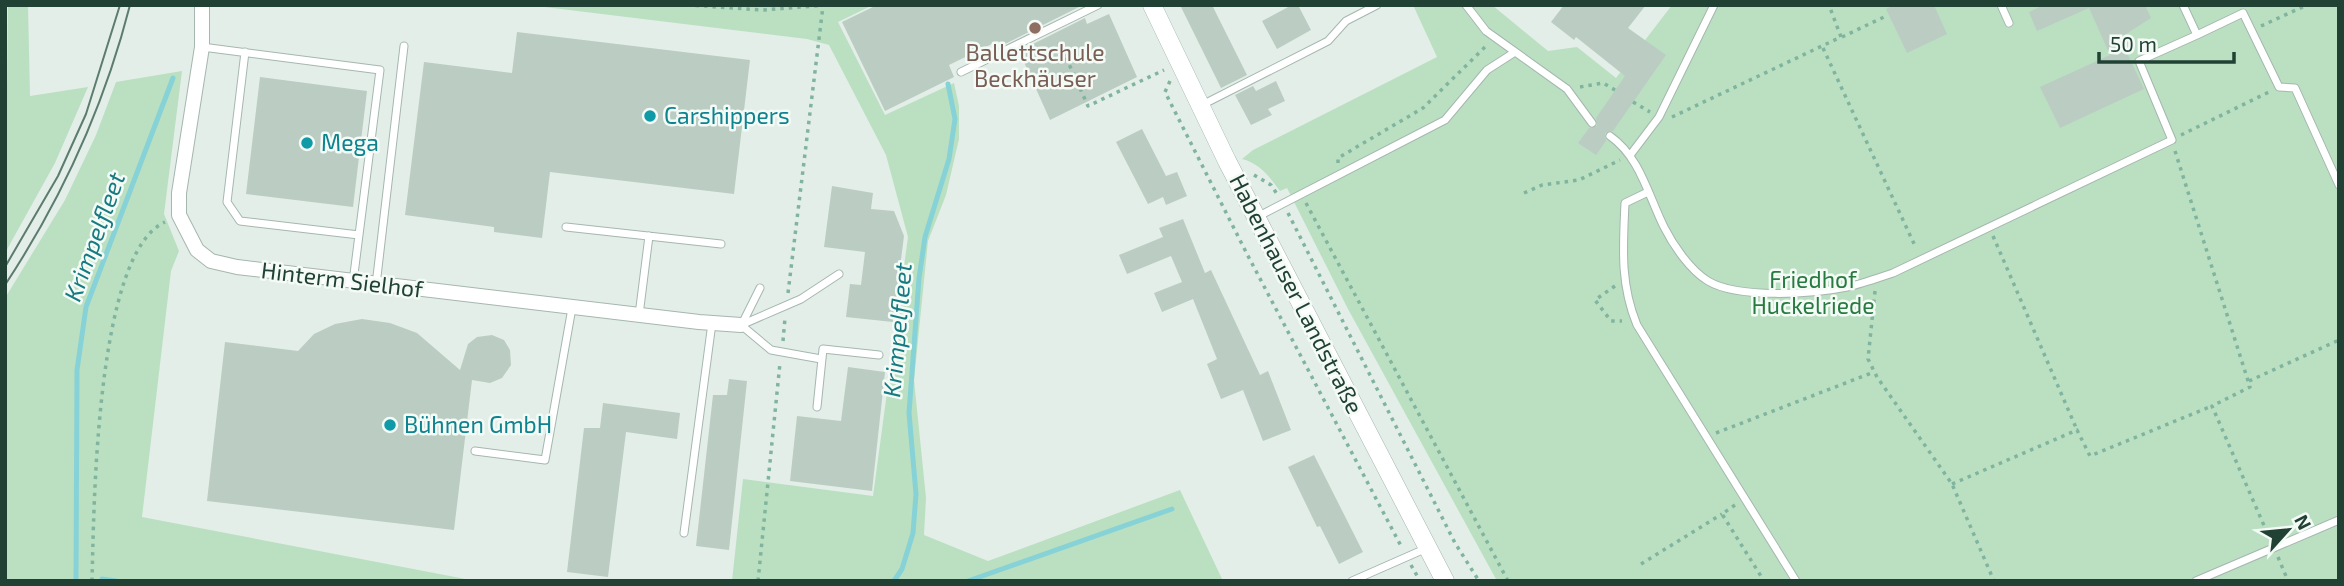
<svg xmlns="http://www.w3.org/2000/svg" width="2344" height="586" viewBox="0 0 2344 586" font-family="'Exo 2',sans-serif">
	<rect width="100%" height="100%" fill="#e3eee8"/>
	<path fill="#bae0c1" d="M8,5H28L30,96L88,87L55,163L5,253Z
		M528,5H873L838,22L885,115L954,83L959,106V139L946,195L928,241L914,380L926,498L924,535L988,561L1180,490L1223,581H732L743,479L873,496L908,237L886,155L829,45L807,39Z
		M1413,5H1492L1548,51L1577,47L1616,78L1672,5H2339V581H1497L1348,309L1287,188L1280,191C1270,177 1259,163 1242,159L1253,150L1437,57Z
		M182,71L164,214L179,251L171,271L142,517L476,581H5V298L65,200L96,135L116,82Z"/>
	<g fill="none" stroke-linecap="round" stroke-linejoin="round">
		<path stroke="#87d2d7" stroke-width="5" d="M102,579L116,581
			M76,581L77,370L86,307L173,78
			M894,581L902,569L913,533L916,494L909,413L919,278L925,237L949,159L955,119L948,84
			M968,581L1172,509"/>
	</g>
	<path fill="#bbccc3" d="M877,5H1078L1079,7L1001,46L998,41L949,65L954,77L885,111L842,22Z
		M1180,5H1212L1247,75L1221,88Z
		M1292,5H1298L1311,30L1277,49L1262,21Z
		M1564,5H1646L1628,28L1666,55L1613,131L1605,133L1606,141L1596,155L1578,143L1589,128L1597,126L1596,118L1625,76L1576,37L1574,40L1551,22Z
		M1894,5H1934L1947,34L1907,53L1886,9Z
		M2044,5H2145L2151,18L2120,38L2144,89L2060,128L2040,87L2110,55L2089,8L2037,31L2029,12Z
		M1109,14L1137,77L1050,120L1019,51L1085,18L1087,24Z
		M517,32L750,60L734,194L550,172L542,238L494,232V227L405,215L424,62L512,73Z
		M260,77L367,91L353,207L246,194Z
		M1276,81L1285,101L1268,109L1272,115L1251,125L1235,95L1253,86L1256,91Z
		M1142,129L1166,176L1177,172L1187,196L1166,205L1163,197L1148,204L1116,142Z
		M832,186L873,193L871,209L894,211L904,236L893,322L846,317L850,284L861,285L865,252L824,247Z
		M1183,219L1205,273L1211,270L1260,375L1268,371L1291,430L1263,441L1243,390L1221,399L1207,364L1217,359L1193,299L1162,312L1154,293L1182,282L1171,256L1127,274L1119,255L1163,237L1159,228Z
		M362,319L390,323L417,333L460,370L468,344L477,337L492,335L504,340L510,350L511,365L502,378L490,383L472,380L454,530L207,501L225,342L298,351L314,334L335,324Z
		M848,367L885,372L872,491L790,481L797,416L841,421Z
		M729,379L747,381L729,550L696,546L713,395H727Z
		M603,403L680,413L677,439L626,432L608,577L567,572L584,428H600Z
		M1314,455L1363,552L1339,564L1320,526L1317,527L1288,467Z"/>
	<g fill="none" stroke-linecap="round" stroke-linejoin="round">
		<defs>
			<path id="service" d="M1466,5L1486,31L1567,89L1592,123
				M2001,5L2009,23
				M2183,5L2197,35L2243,13L2279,87L2295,88L2339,185
				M202,47L380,70L353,282
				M245,52L227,202L240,221L359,235
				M961,72L1098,5
				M1200,106L1328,41L1346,21L1377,5
				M1610,136C1640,157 1648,195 1664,227C1673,245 1690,270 1708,281C1738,299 1813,294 1847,287C1862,284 1878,278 1893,273L2172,140L2139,61L2197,35
				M1631,154L1659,117L1714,5
				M1648,192L1625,203C1623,247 1620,284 1637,325L1796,581
				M1257,217L1445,120L1487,70L1515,52
				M566,227L721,244
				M376,285L404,46
				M639,315L649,236
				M742,324L760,288
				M741,325L801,299L839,274
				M741,325L771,350L821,359
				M817,407L823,349L879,355
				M475,451L545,460L572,308
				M684,533L712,323
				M1352,581L1427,548
				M2196,581L2339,520"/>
			<path id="minor" d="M202,5V47L179,193V215L197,250L211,261L237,267L699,322L741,325"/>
			<path id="tertiary" d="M1152,5L1227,161L1445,581"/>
		</defs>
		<use href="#service" stroke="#a5b7af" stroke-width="9"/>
		<use href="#minor" stroke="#a5b7af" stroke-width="16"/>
		<use href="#tertiary" stroke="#a5b7af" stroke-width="19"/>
		<path stroke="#81b49f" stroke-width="3.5" stroke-dasharray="3.5 5" stroke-linecap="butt" d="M687,5L763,10L827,5
			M2261,26L2307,5
			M1842,37L1884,17
			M1059,42L1088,106L1164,70
			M1823,48L1916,248
			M1170,81L1165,92L1247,254L1401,546
			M1580,87L1603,83L1615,90
			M1633,102L1650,112
			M1672,117L1841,37L1829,5
			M2181,135L2269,92
			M2175,151L2250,387L2212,406L2269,537
			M1338,163V158L1423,108L1486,46
			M1254,175L1271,185L1277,194
			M1524,193L1542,185L1579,180L1620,160
			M1306,203L1508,581
			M1288,213L1455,543L1479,581
			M1993,236L2077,430
			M1615,286L1595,300L1611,321H1622
			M1875,291L1868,359L1877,377L1952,484L1994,581
			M788,293L823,6
			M783,341L785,318
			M2249,381L2339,340
			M1716,433L1874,372
			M1952,484L2077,430L2090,456L2212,406
			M1735,505L1722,514L1764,581
			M2278,557L2288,581
			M1641,564L1722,514
			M1411,565L1420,581
			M92,581C94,511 95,253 165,222
			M758,581L780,363"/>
		<use href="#service" stroke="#fff" stroke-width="7"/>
		<use href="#minor" stroke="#fff" stroke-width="14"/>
		<use href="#tertiary" stroke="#fff" stroke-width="18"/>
		<path stroke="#5c7c70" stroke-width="2" d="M5,267L58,176L86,114L120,5
			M5,285C63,197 104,107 130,5"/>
	</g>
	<circle fill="#8d6e63" stroke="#f4faf6" stroke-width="2.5" cx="1035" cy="28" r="7"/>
	<g fill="#0f9aa8" stroke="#f4faf6" stroke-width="2.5">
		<circle cx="650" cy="116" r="7"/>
		<circle cx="307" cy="143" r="7"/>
		<circle cx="390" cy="425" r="7"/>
	</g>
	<g text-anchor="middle" stroke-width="5" stroke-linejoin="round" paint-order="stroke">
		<g font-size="23" fill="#785e54" stroke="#f4faf6">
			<text x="1035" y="61">Ballettschule<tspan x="1035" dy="26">Beckhäuser</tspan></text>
		</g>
		<g font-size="23" fill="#0d838f" stroke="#f4faf6" text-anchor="start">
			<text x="664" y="124">Carshippers</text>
			<text x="321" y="151">Mega</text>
			<text x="404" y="433">Bühnen GmbH</text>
		</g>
		<g font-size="23" fill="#214135" stroke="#f4faf6">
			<text transform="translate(342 280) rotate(7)" y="8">Hinterm Sielhof</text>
			<text transform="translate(1296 294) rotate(63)" y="8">Habenhauser Landstraße</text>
		</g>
		<g font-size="23" fill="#287b40" stroke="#f4faf6">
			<text x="1813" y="288">Friedhof<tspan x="1813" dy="26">Huckelriede</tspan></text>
		</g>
		<g font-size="24" font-style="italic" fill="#167a81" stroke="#f4faf6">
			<text transform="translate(95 237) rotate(-70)" y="8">Krimpelfleet</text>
			<text transform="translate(898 330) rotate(-85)" y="8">Krimpelfleet</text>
		</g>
	</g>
	<rect width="2344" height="586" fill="none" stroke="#214135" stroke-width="14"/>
	<g transform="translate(2288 530) rotate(63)" stroke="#f4faf6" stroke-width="5" paint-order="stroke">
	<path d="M0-5L12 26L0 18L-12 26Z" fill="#214135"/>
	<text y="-10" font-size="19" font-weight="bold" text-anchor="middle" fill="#214135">N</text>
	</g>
	<path d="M2099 52v10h135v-10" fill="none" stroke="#214135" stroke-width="3.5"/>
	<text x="2110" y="52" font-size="21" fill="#214135" stroke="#f4faf6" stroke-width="5" paint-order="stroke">50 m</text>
</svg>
